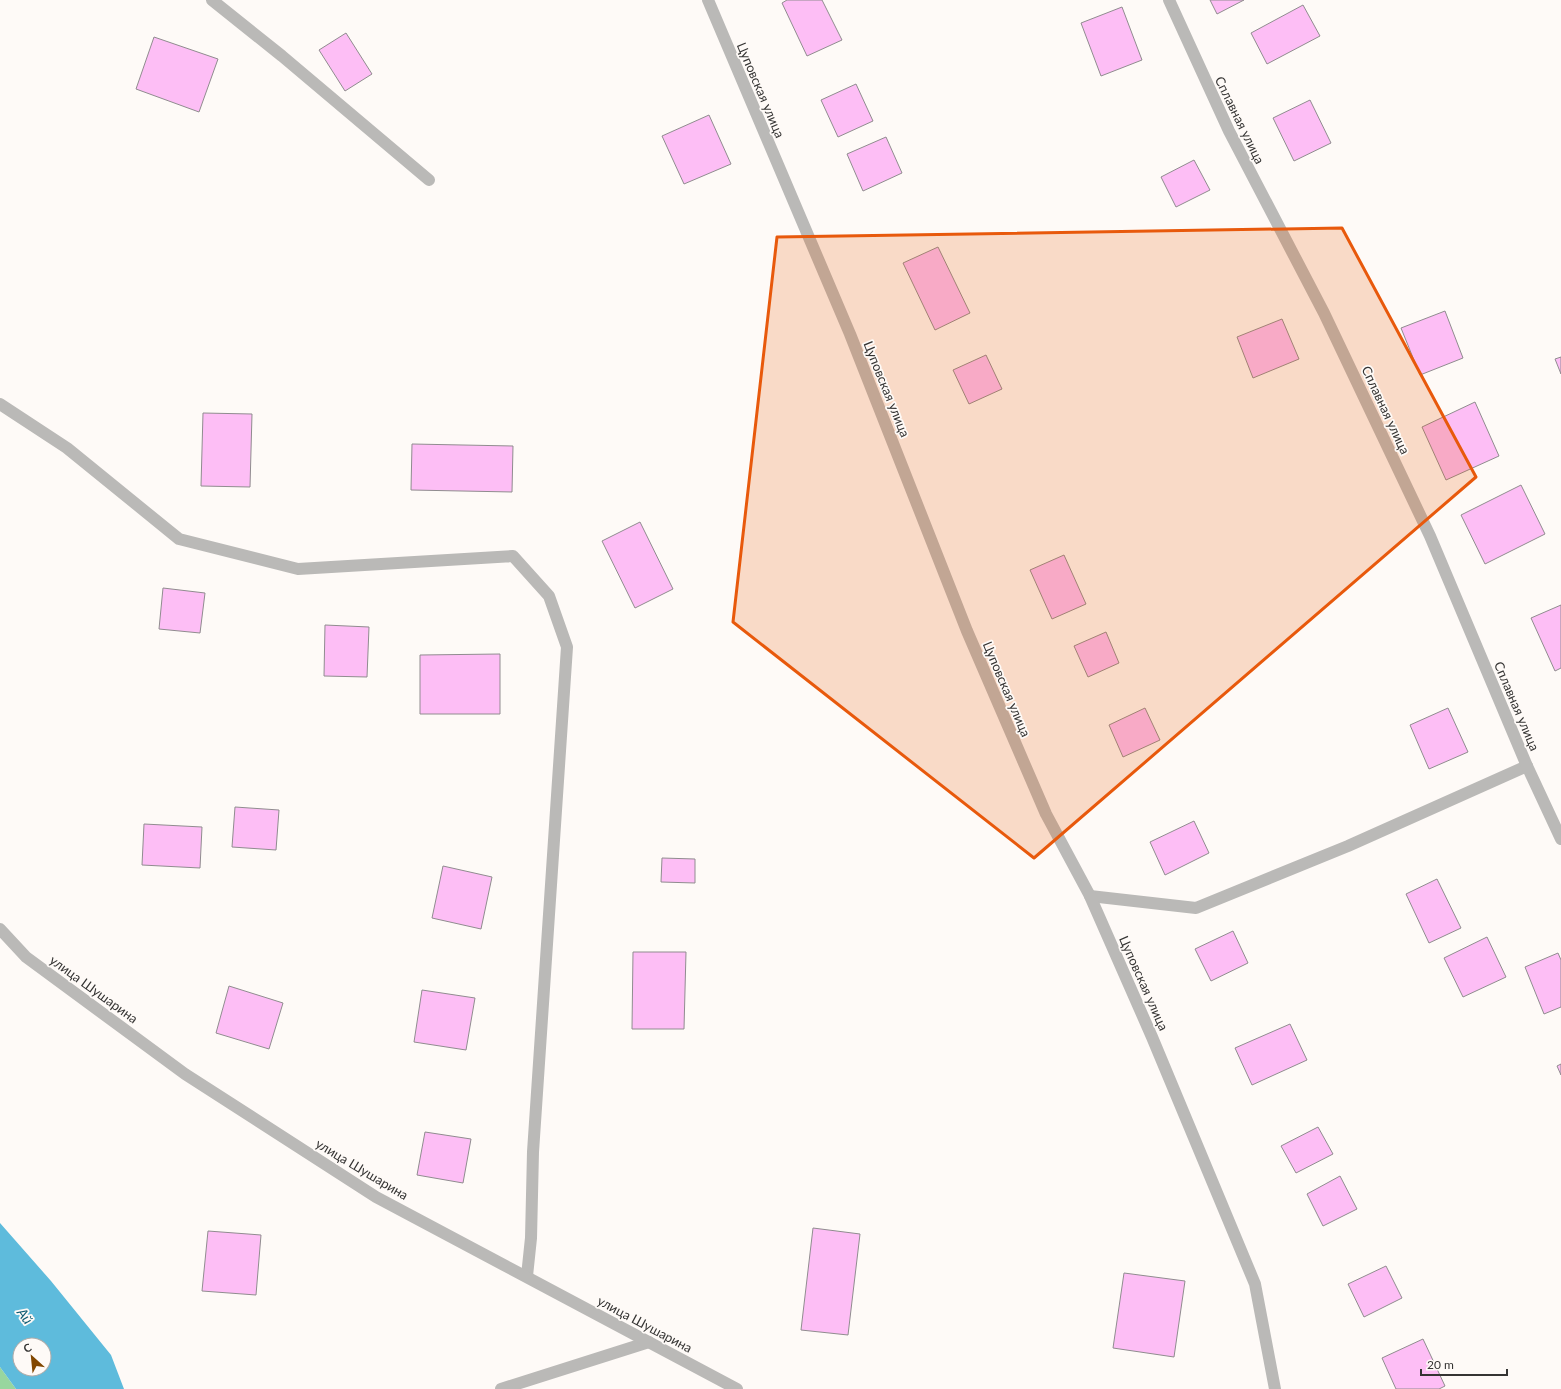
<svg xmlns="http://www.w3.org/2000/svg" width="1561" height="1389" viewBox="0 0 1561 1389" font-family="Lato,sans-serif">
	<rect width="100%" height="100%" fill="#fefaf7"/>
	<path fill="#98d69e" d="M0,1367L16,1389H0Z"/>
	<path fill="#5ebbdc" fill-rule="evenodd" d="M0,1223L51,1281L111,1355L124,1389H16L0,1367ZM20,1345H44V1369H20Z"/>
	<path fill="#fdbef5" stroke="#908c8f" d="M787,0H822L842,40L807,56L782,3Z
		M1210,0H1244L1217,14Z
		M1303,5L1320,36L1267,64L1251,33Z
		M1122,7L1142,60L1101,76L1081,23Z
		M346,33L372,74L345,91L319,50Z
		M154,37L218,59L199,112L136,89Z
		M856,84L873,121L838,137L821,100Z
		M1310,100L1331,143L1294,161L1273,118Z
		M709,115L731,164L684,184L662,136Z
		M886,137L902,173L863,191L847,154Z
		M1194,160L1210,190L1176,207L1161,177Z
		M938,247L970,313L935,330L903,263Z
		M1445,311L1463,358L1420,375L1401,328Z
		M1282,319L1299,359L1253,378L1237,337Z
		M986,355L1002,389L969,404L953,370Z
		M1561,357V374L1555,359Z
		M1475,402L1499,456L1446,480L1422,427Z
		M203,413L252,414L250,487L201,486Z
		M412,444L513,446L512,492L411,490Z
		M1521,485L1545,534L1485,564L1461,515Z
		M640,522L673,589L635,608L602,541Z
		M1064,555L1086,604L1052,619L1030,570Z
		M163,588L205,593L200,633L159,629Z
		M1561,605V668L1555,671L1531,618Z
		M325,625L369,627L367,677L324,676Z
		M1106,632L1119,663L1088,677L1074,646Z
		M500,654V714H420V655Z
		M1145,708L1160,740L1123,757L1109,725Z
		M1448,708L1468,752L1429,769L1410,725Z
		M235,807L279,810L276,850L232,847Z
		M1194,821L1209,853L1165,875L1150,842Z
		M144,824L202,827L200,868L142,865Z
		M662,858L695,859V883L661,882Z
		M443,866L492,877L481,929L432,918Z
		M1437,879L1461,928L1429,943L1406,894Z
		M1233,931L1248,963L1211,981L1195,949Z
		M1487,937L1506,977L1463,997L1444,958Z
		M633,952H686L684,1029H632Z
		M1558,953L1561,960V1007L1544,1014L1525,967Z
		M229,986L283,1003L269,1049L216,1033Z
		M422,990L475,998L466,1050L414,1042Z
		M1290,1024L1307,1060L1252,1085L1235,1048Z
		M1561,1064V1075L1557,1066Z
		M1318,1127L1333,1154L1296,1173L1281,1146Z
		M425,1132L471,1139L463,1183L417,1175Z
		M1340,1176L1357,1209L1323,1226L1307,1194Z
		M813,1228L860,1234L848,1335L801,1330Z
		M208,1231L261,1235L256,1295L202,1291Z
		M1386,1266L1402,1298L1364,1317L1348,1284Z
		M1124,1273L1185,1281L1174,1357L1113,1348Z
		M1423,1339L1445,1386L1439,1389H1396L1382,1358Z"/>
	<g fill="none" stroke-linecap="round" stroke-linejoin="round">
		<path stroke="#bab9b7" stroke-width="12" d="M212,0L282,56L429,180
			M0,404L67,448L179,539L298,569L513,556L549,596L567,647L533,1152L531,1238L527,1276
			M1090,896L1196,908L1348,846L1527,766
			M501,1389L649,1342"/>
		<path stroke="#bab9b7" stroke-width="12" d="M708,0L850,334L967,631L1046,814L1090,896L1152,1037L1255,1284L1275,1389
			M1169,0L1229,131L1324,313L1430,536L1527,766L1561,839
			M0,929L26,957L185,1074L376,1197L737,1389"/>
	</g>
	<path fill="#e8590c" fill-opacity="0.2" stroke="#e8590c" stroke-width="3" stroke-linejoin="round" d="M1342,228L1476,477L1034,858L733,622L777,237Z"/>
	<g text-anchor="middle" stroke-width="3.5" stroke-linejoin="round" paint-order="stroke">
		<g font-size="13" fill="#353433" stroke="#fefaf7">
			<text transform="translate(761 90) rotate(67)" y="5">Цуповская улица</text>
			<text transform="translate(1240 120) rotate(64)" y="5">Сплавная улица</text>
			<text transform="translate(887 389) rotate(68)" y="5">Цуповская улица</text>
			<text transform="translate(1386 410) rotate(65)" y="5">Сплавная улица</text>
			<text transform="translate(1007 689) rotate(67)" y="5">Цуповская улица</text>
			<text transform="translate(1517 706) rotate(67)" y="5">Сплавная улица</text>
			<text transform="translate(1144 983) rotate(66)" y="5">Цуповская улица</text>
			<text transform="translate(94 989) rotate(36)" y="5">улица Шушарина</text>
			<text transform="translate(362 1169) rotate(31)" y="5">улица Шушарина</text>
			<text transform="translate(645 1324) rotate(28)" y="5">улица Шушарина</text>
		</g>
		<g font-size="14" font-style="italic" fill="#0f5c73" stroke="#fefaf7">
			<text transform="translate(25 1316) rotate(54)" y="5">Ай</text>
		</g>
	</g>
	<g transform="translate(32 1357) rotate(333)"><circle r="19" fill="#fefaf7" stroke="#aeaba9"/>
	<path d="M0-3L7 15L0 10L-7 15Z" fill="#824700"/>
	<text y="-6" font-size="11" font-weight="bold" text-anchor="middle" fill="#353433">С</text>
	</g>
	<path d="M1421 1369v6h86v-6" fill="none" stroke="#353433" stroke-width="2"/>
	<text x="1427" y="1369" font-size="12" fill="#353433" stroke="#fefaf7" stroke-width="3" paint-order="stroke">20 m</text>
</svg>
